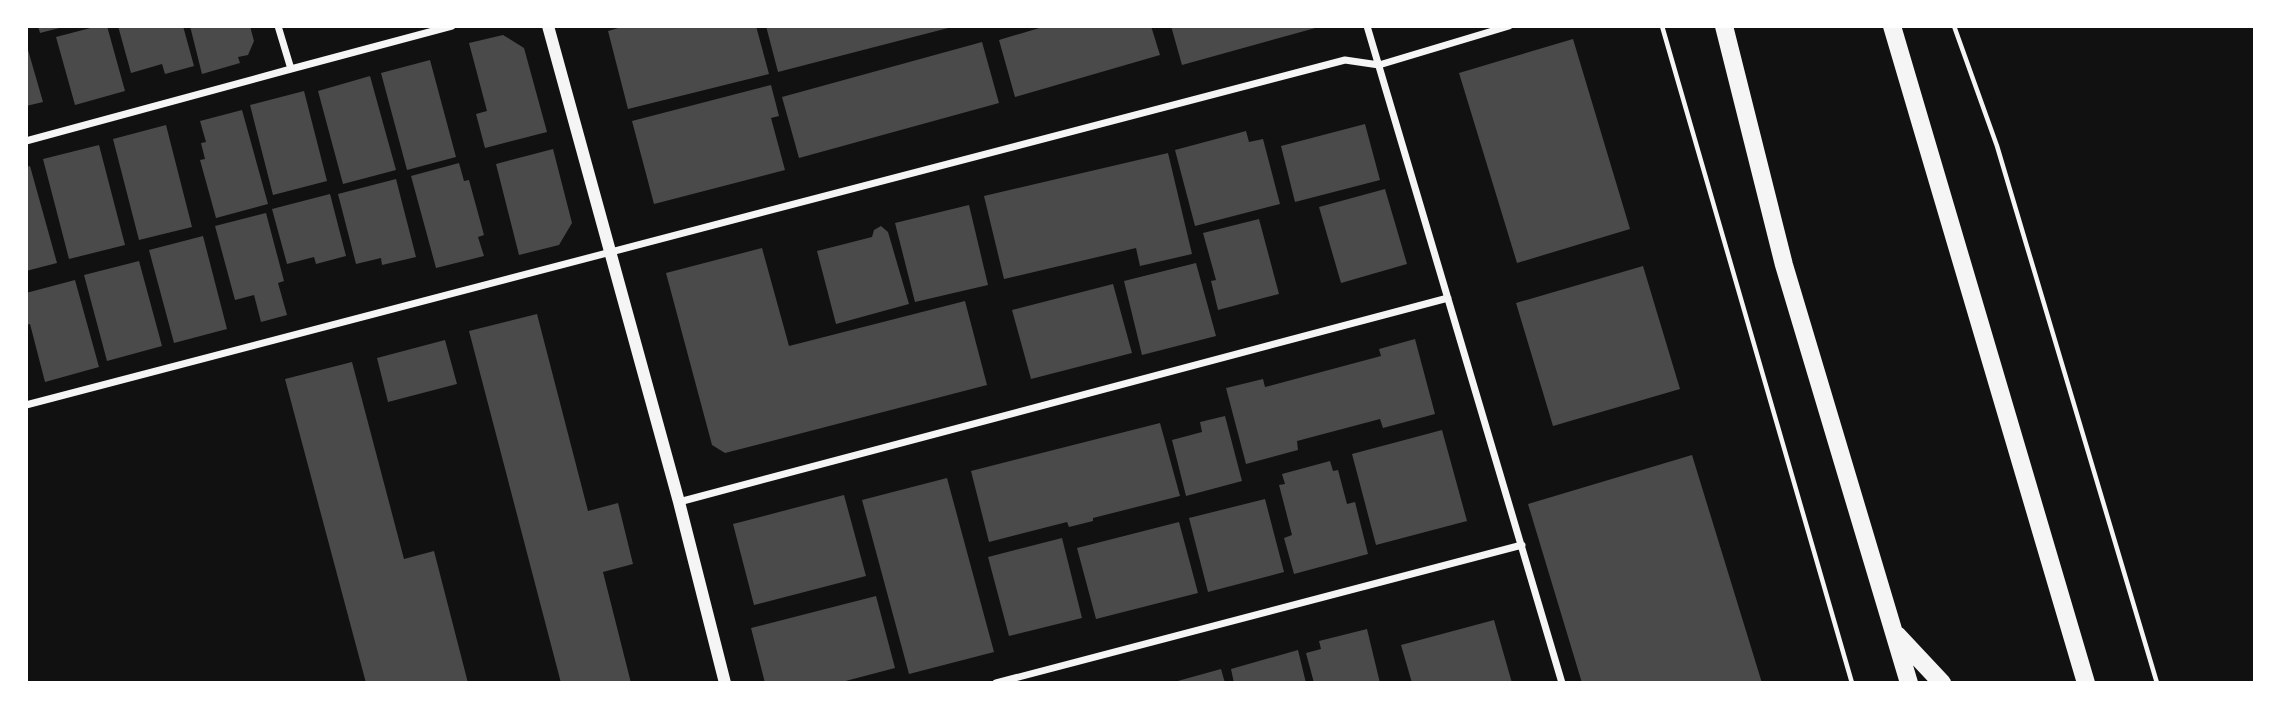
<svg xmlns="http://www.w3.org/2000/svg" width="2281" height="709" viewBox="0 0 2281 709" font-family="Georgia,serif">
	<rect width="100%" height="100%" fill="#111"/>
	<path fill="#4a4a4a" d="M38,26H63V27L40,33Z
		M98,26H107L125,91L75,105L56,37Z
		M118,26H183L194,66L165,74L162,64L131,73Z
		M190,26H250L254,41L248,55L238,57L240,63L202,74Z
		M625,26H756L769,74L628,109L608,31Z
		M766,26H952V27L778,72Z
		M1046,26H1151L1160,55L1015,97L999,40Z
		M1171,26H1319V27L1182,65Z
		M503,35L524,48L547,132L485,148L476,114L487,111L469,43Z
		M1573,39L1630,229L1517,263L1459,73Z
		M982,42L999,103L799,158L782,97Z
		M26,43L43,102L26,106Z
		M430,60L456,157L407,170L381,73Z
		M370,76L396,170L343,184L318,91Z
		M771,85L779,116L771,118L785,170L654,204L632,121Z
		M304,91L327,181L273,195L250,105Z
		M242,110L268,204L216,218L200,160L205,159L201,143L206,142L200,121Z
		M1365,124L1380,180L1295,202L1281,146Z
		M166,125L192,227L139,240L113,139Z
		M1246,131L1249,142L1263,139L1280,204L1195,226L1175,150Z
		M99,145L125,245L69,259L43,159Z
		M553,149L572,223L559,245L519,255L496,164Z
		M1168,153L1192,254L1140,266L1136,248L1004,279L984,196Z
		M459,163L464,181L469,180L484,235L478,237L484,256L436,268L411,176Z
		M30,166L57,263L26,271V167Z
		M396,179L416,257L382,265L381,258L356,264L338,194Z
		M1385,189L1407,264L1341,283L1319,207Z
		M330,194L346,256L316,264L314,257L287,264L272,209Z
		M969,205L988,285L915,302L895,223Z
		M266,213L284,281L278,283L287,315L261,322L254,295L235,300L215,226Z
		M1259,219L1279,294L1218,310L1211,281L1216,280L1203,233Z
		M881,226L888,232L909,304L836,324L817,251L872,237L874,230Z
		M203,236L227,329L174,343L149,250Z
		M762,248L789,346L965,301L987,385L725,453L712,445L666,273Z
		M139,261L162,346L107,361L84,275Z
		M1196,263L1216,336L1142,355L1124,281Z
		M1643,266L1680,389L1553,426L1516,303Z
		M75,280L99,367L45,382L30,324L26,325V293Z
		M1113,284L1132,353L1031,379L1012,310Z
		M537,314L588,511L618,503L633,564L603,572L631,683H561L469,331Z
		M1415,339L1435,414L1383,428L1380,419L1297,441L1298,450L1246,464L1226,388L1263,379L1265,387L1381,356L1379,349Z
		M445,340L457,384L388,402L377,358Z
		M352,362L404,559L434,551L468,683H366L285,379Z
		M1225,416L1242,481L1186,496L1172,440L1202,432L1200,422Z
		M1160,423L1180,496L1093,518V521L1069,527L1067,522L989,542L971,471Z
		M1442,430L1467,521L1376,545L1352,454Z
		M1692,455L1762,683H1582L1528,504Z
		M1330,461L1333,471L1338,470L1347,504L1355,502L1368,554L1294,574L1284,538L1292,535L1279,485L1285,484L1282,474Z
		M947,478L994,652L909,674L862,500Z
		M844,495L866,576L754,605L733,524Z
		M1265,499L1284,572L1208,592L1189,518Z
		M1179,522L1198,593L1096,619L1077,548Z
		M1062,538L1082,618L1009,636L988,557Z
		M876,596L895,668L838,683H765L751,628Z
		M1494,620L1512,683H1412L1401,645Z
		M1367,629L1380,683H1314L1306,653L1321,649L1319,641Z
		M1298,650L1306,683H1234L1231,669Z
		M1221,669L1225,683H1174V682Z"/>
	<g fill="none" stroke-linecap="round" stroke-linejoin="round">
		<path stroke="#f5f5f5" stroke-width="4.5" d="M1662,26L1852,683
			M1954,26L1997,146L2157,683"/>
		<path stroke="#f5f5f5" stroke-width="7" d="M278,26L291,69L452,26
			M1367,26L1562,683
			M26,141L291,69
			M26,405L1345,60L1379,65L1509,26
			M679,502L1448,298
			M996,683L1522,545"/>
		<path stroke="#f5f5f5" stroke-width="12" d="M548,26L679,502L725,683"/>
		<path stroke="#f5f5f5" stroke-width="18" d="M1724,26L1784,265L1909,683
			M1892,26L2086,683
			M1897,635L1942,683"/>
	</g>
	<rect width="2281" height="709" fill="none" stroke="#ffffff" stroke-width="56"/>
</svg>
